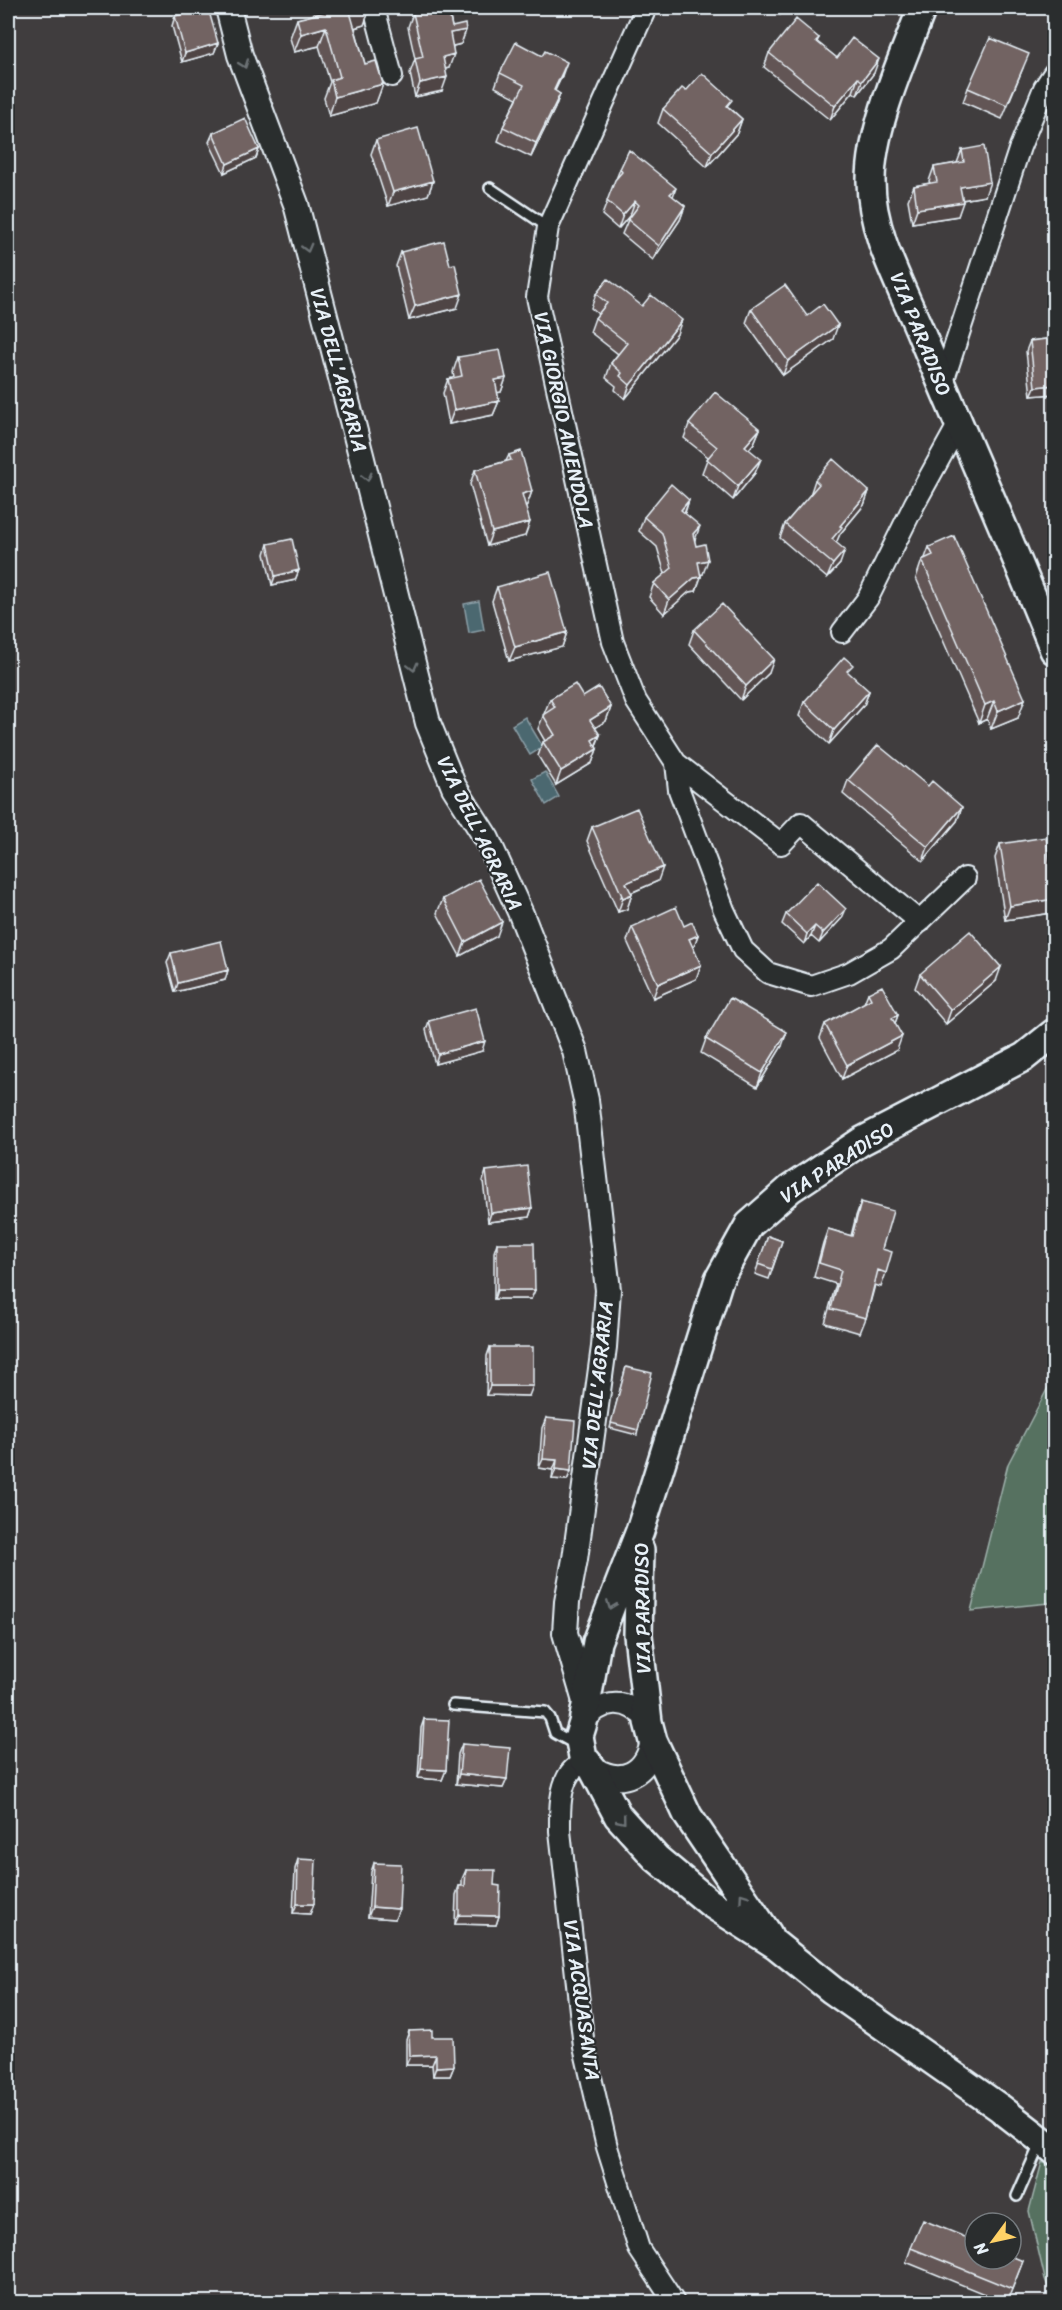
<svg xmlns="http://www.w3.org/2000/svg" width="1062" height="2310" viewBox="0 0 1062 2310" font-family="Sriracha,sans-serif">
	<rect width="100%" height="100%" fill="#403d3e"/>
	<filter id="ink" filterUnits="userSpaceOnUse"><feTurbulence type="fractalNoise" baseFrequency=".0167" numOctaves="2"/><feDisplacementMap in="SourceGraphic" scale="12" xChannelSelector="R" yChannelSelector="G"/><feConvolveMatrix kernelMatrix="1 2 1 2 8 2 1 2 1" color-interpolation-filters="sRGB"/></filter>
	<g filter="url(#ink)">
		<path fill="#567160" stroke="#9fb1ac" stroke-width="1.5" d="M1054,1376V1594L1049,1603L971,1611L1008,1464Z
			M1042,2162L1054,2167V2300L1045,2279L1029,2211Z"/>
		<path fill="#4c6770" stroke="#8a9ea6" stroke-width="1.5" d="M479,601L484,630L469,633L464,604Z
			M525,717L543,747L530,755L512,725Z
			M545,772L559,797L546,805L532,779Z"/>
		<g fill="none" stroke-linecap="round" stroke-linejoin="round">
			<defs>
				<path id="service" d="M490,188L548,227
					M453,1705L545,1712L550,1718L555,1733L575,1744
					M1017,2196L1040,2144"/>
				<path id="minor" d="M374,8L392,76
					M646,8L548,227L537,297L613,642L636,701L676,763L679,790L724,910L743,950L768,973L811,986L849,973L891,949L965,878
					M942,385L1020,147L1044,88L1054,73
					M842,632L868,598L915,503L958,425
					M676,763L781,844L801,823L920,922
					M583,1723C603,1698 628,1697 648,1722
					M585,1760C580,1764 573,1768 570,1773C559,1789 560,1813 560,1831L584,2047L607,2147L639,2249L674,2302"/>
				<path id="tertiary" d="M228,8L240,55L296,204L361,455L428,723L454,787L487,839L521,914L575,1051L586,1100L608,1290L604,1347L575,1559L567,1602L565,1633L586,1705
					M593,1769C622,1787 647,1774 653,1741"/>
				<path id="secondary" d="M922,8C903,58 871,127 871,181C871,234 902,287 922,336C965,441 1012,544 1054,650
					M1054,1033L1024,1057L862,1141L790,1189L749,1225L719,1279L640,1531L597,1642L583,1723L579,1736L583,1757L593,1769L618,1816L656,1858L710,1903L776,1945L832,1990L1000,2108L1054,2150
					M640,1550L638,1635L648,1722L653,1741L688,1816L768,1934"/>
			</defs>
			<use href="#service" stroke="#e8f1f8" stroke-width="14"/>
			<use href="#minor" stroke="#e8f1f8" stroke-width="24"/>
			<use href="#tertiary" stroke="#e8f1f8" stroke-width="28"/>
			<use href="#secondary" stroke="#e8f1f8" stroke-width="32"/>
			<use href="#service" stroke="#2a2d2e" stroke-width="9"/>
			<use href="#minor" stroke="#2a2d2e" stroke-width="20"/>
			<use href="#tertiary" stroke="#2a2d2e" stroke-width="24"/>
			<use href="#secondary" stroke="#2a2d2e" stroke-width="27"/>
		</g>
		<path fill="#625554" stroke="#e8f1f8" stroke-width="1.5" d="M312,8H370L364,25L355,28L365,64L383,84L376,103L329,116L324,98L330,82L319,46L294,52L290,38L297,19L314,15Z
			M415,8H448L452,27L466,30L461,44L453,46L449,68L445,69L442,91L415,97L410,73L415,59L408,27L413,13H416Z
			M769,8H785L780,15Z
			M175,16L218,43L214,53L182,62L172,26Z
			M819,38L817,42L837,58L874,73L857,95L853,92L830,120L764,67L769,53Z
			M1023,68L1002,119L963,102L968,88Z
			M500,73L562,76L555,91L560,94L555,108L531,157L498,141L503,127L517,98L495,87Z
			M686,91L730,108L742,119L737,133L707,167L658,123L663,109Z
			M213,133L259,149L256,158L224,173L209,142Z
			M376,140L433,181L428,195L388,206L371,154Z
			M962,150L985,196L962,200L958,216L912,223L908,200L914,186L930,183L929,181L934,167L957,163Z
			M620,169L673,197L685,206L680,220L653,260L622,234L628,220L631,216L630,215L618,229L602,215Z
			M401,252L457,308L409,320L396,266Z
			M596,294L642,306L677,334L625,399L615,390L616,386L606,378L611,363L618,354L590,332L595,318L598,314L591,308Z
			M751,309L807,316L833,339L783,375L746,323Z
			M1054,338V394L1031,396L1026,351L1030,341Z
			M458,357L506,378L501,392H497L499,401L493,415L449,424L443,393L448,379L454,378L453,372Z
			M689,424L760,429L754,443L749,449L755,473L733,500L702,473L708,457L684,438Z
			M509,455L532,491L527,505H526L525,536L487,546L470,484L475,470L506,461Z
			M815,480L869,491L864,505L840,534L836,542L840,564L827,578L780,538L785,524L810,495Z
			M689,500L685,513L694,540L703,574L701,575L696,591L689,592L664,614L649,597L654,583L665,574L657,547L639,531L644,517Z
			M268,544L299,570L295,580L272,585L265,554Z
			M929,547L1018,718L991,729L987,719L979,723L916,578L922,560L925,558Z
			M497,587L567,632L562,647L509,661L492,601Z
			M694,630L769,673L741,700L689,644Z
			M869,691L864,705L829,744L799,716L804,702Z
			M583,697L611,707L606,721L595,728L600,735L596,746L597,749L592,763L556,785L538,756L543,742L545,741L538,729L550,699Z
			M848,780L928,786L962,807L957,821L923,861L843,794Z
			M592,827L658,881L631,893L632,894L627,909L618,912L587,841Z
			M1000,844L1051,913L1005,920L995,858Z
			M443,899L497,936L460,956L437,913Z
			M786,914L842,918L819,943L811,936L804,944L782,924Z
			M684,926L698,935L693,947L701,965L696,979L653,998L627,941L632,927Z
			M171,953L228,970L225,980L175,992L167,963Z
			M920,974L996,981L946,1024L915,988Z
			M868,993L898,1015L895,1023L897,1050L842,1079L820,1038L825,1024L864,1003Z
			M429,1021L482,1051L435,1064L426,1030Z
			M706,1039L782,1046L757,1087L701,1053Z
			M486,1171L532,1208L529,1217L488,1222L483,1181Z
			M861,1202L882,1249L886,1273L881,1287L875,1285L866,1318L860,1333L825,1323L836,1284L814,1277L823,1243L828,1229L851,1236L856,1216Z
			M768,1236L782,1241L769,1279L755,1274Z
			M497,1243L535,1290L531,1299H494V1252Z
			M490,1347L529,1396L486,1395L487,1356Z
			M626,1367L638,1430L637,1435L610,1428Z
			M546,1418L571,1471L567,1480L552,1479L553,1470L539,1468L542,1428Z
			M424,1719L446,1770L442,1780L418,1778L421,1728Z
			M462,1744L507,1779L503,1788L456,1784L458,1754Z
			M298,1859L314,1904L310,1914L293,1913L295,1869Z
			M374,1863L395,1919L368,1917L371,1872Z
			M466,1870L494,1885L499,1916L496,1925L455,1924L456,1895L459,1886H462V1879Z
			M409,2031L432,2037L454,2066L450,2076H433L432,2065H406V2040Z
			M911,2248L1023,2261L1007,2302H1004L906,2262Z"/>
		<path fill="#504545" stroke="#e8f1f8" stroke-width="1.5" d="M368,8H370L364,25L343,31L350,12Z
			M326,27L319,46L294,52L301,34Z
			M466,30L461,44L445,48L450,33Z
			M218,43L214,53L182,62L185,53Z
			M454,54L449,68L437,71L443,57Z
			M879,59L874,73L857,95L862,81Z
			M567,62L562,76L548,104L554,90Z
			M447,77L442,91L415,97L420,83Z
			M858,78L853,92L830,120L835,106Z
			M383,84L376,103L329,116L335,97Z
			M560,94L555,108L531,157L536,143Z
			M742,119L737,133L707,167L712,153Z
			M259,149L256,158L224,173L227,164Z
			M433,181L428,195L388,206L393,192Z
			M990,182L985,196L955,201L960,187Z
			M676,188L671,202L670,194Z
			M635,201L630,215L618,229L623,215Z
			M963,202L958,216L912,223L917,209Z
			M685,206L680,220L653,260L659,246Z
			M462,294L457,308L409,320L415,306Z
			M682,320L677,334L625,399L630,385Z
			M838,325L833,339L783,375L788,361Z
			M506,378L501,392L490,394L495,380Z
			M1054,385V394L1031,396L1035,387Z
			M499,401L493,415L449,424L454,410Z
			M760,429L754,443L740,460L745,446Z
			M761,459L755,473L733,500L738,486Z
			M532,491L527,505L517,508L522,494Z
			M869,491L864,505L840,534L837,541L827,553L832,539L840,526Z
			M689,500L684,514L681,510Z
			M530,522L525,536L487,546L492,532Z
			M700,526L695,540L693,534Z
			M845,550L840,564L827,578L833,564Z
			M708,560L703,574L693,576L698,562Z
			M299,570L295,580L272,585L275,576Z
			M701,577L696,591L689,592L664,614L669,600L694,578Z
			M567,632L562,647L509,661L515,647Z
			M774,659L769,673L741,700L746,686Z
			M869,691L864,705L829,744L834,730Z
			M1025,699L1018,718L991,729L998,711Z
			M994,701L987,719L979,723L985,705Z
			M611,707L606,721L585,734L590,720Z
			M600,735L594,749L592,740Z
			M597,749L592,763L556,785L561,771Z
			M962,807L957,821L923,861L928,847Z
			M663,867L658,881L621,897L626,883Z
			M632,894L627,909L618,912L623,898Z
			M1054,899V903L1051,913L1005,920L1010,906Z
			M846,909L842,918L819,943L823,933Z
			M502,922L497,936L460,956L465,942Z
			M815,926L811,936L804,944L807,934Z
			M698,935L693,949L689,939Z
			M701,965L696,979L653,998L658,984Z
			M1001,967L996,981L946,1024L951,1010Z
			M228,970L225,980L175,992L178,983Z
			M898,1015L893,1029L892,1018Z
			M787,1032L782,1046L757,1087L762,1073Z
			M902,1036L897,1050L842,1079L847,1065Z
			M485,1041L482,1051L435,1064L438,1054Z
			M532,1208L529,1217L488,1222L491,1213Z
			M497,1290H535L531,1299H494Z
			M490,1386H533L529,1396L486,1395Z
			M543,1459L557,1460L553,1470L539,1468Z
			M556,1469L571,1471L567,1480L552,1479Z
			M421,1769L446,1770L442,1780L418,1778Z
			M459,1774L507,1779L503,1788L456,1784Z
			M297,1904H314L310,1914L293,1913Z
			M372,1907L399,1909L395,1919L368,1917Z
			M459,1915L499,1916L496,1925L455,1924Z
			M436,2055L432,2065H406L410,2056Z
			M454,2066L450,2076H433L436,2067Z"/>
		<path fill="#726362" stroke="#e8f1f8" stroke-width="1.5" d="M208,8L218,43L185,53L175,16Z
			M323,8H368L350,12L365,64L376,61L383,84L335,97L331,80L340,77L326,27L301,34L297,19L325,12Z
			M423,8H448L452,27L465,24L466,30L450,33L454,54L443,57L447,77L420,83L415,59L423,57L413,13L424,11Z
			M796,19L819,38L816,41L837,58L852,38L879,59L862,81L858,78L835,106L769,53Z
			M990,38L1029,54L1007,105L968,88Z
			M516,42L542,56L545,51L567,62L554,90L560,94L536,143L503,127L524,85L500,73Z
			M702,73L732,100L727,106L742,119L712,153L663,109L682,88L686,91Z
			M245,118L259,149L227,164L213,133Z
			M418,128L433,181L393,192L376,140Z
			M984,146L990,182L960,187L963,202L917,209L914,186L937,182L934,167L964,162L962,150Z
			M629,150L676,188L670,194L685,206L659,246L628,220L639,205L635,201L623,215L607,201L615,180L622,172L620,169Z
			M444,241L450,265L455,264L462,294L415,306L401,252Z
			M608,279L642,306L651,295L682,320L630,385L620,376L622,373L611,363L627,343L595,318L607,303L596,294Z
			M785,285L807,316L823,304L838,325L788,361L751,309Z
			M1054,338V385L1035,387L1030,341Z
			M500,350L506,378L495,380L499,401L454,410L448,379L462,376L458,357Z
			M715,392L760,429L745,446L761,459L738,486L707,459L717,447L689,424Z
			M521,451L532,491L522,494L530,522L492,532L475,470L511,460L509,455Z
			M833,459L869,491L840,526L842,527L832,539L845,550L833,564L785,524L819,484L815,480Z
			M671,484L689,500L681,510L700,526L693,534L696,546L705,544L708,560L698,562L701,577L694,578L669,600L654,583L672,568L662,533L644,517Z
			M954,536L1025,699L998,711L994,701L985,705L922,560L933,555L929,547Z
			M292,539L299,570L275,576L268,544Z
			M550,572L567,632L515,647L497,587Z
			M722,604L774,659L746,686L694,630Z
			M844,657L853,665L847,671L869,691L834,730L804,702Z
			M575,684L583,697L599,687L611,707L590,720L600,735L592,740L597,749L561,771L543,742L555,735L543,715L555,707L550,699Z
			M878,745L928,786L932,781L962,807L928,847L848,780Z
			M637,808L663,867L626,883L632,894L623,898L592,827Z
			M1046,837L1054,890V899L1010,906L1000,844Z
			M479,879L502,922L465,942L443,899Z
			M817,882L846,909L823,933L815,926L807,934L786,914Z
			M676,907L684,926L692,922L698,935L689,939L701,965L658,984L632,927Z
			M970,931L1001,967L951,1010L920,974Z
			M221,941L228,970L178,983L171,953Z
			M882,986L898,1015L892,1018L902,1036L847,1065L825,1024L871,999L868,993Z
			M730,998L787,1032L762,1073L706,1039Z
			M476,1008L485,1041L438,1054L429,1021Z
			M527,1166L532,1208L491,1213L486,1171Z
			M861,1202L893,1211L882,1249L892,1252L886,1273L878,1270L866,1318L831,1309L841,1270L819,1263L828,1229L852,1236Z
			M768,1236L782,1241L772,1269L758,1264Z
			M497,1243H534L535,1290H497Z
			M490,1347H533V1386H490Z
			M626,1367L652,1373L638,1430L611,1423Z
			M546,1418L575,1421L571,1471L556,1469L557,1460L543,1459Z
			M424,1719L449,1720L446,1770L421,1769Z
			M462,1744L510,1748L507,1779L459,1774Z
			M298,1859L316,1860L314,1904H297Z
			M374,1863L401,1864L399,1909L372,1907Z
			M466,1870H495L494,1885L500,1886L499,1916L459,1915V1886H465Z
			M432,2030V2037H453L454,2066L436,2067V2055L410,2056L409,2031Z
			M923,2220L975,2241V2259H1011V2256L1023,2261L1012,2289L911,2248Z"/>
		<defs><path id="oneway-chevron" d="M-2-3.5L2.5 0L-2 3.5" fill="none" stroke-width="1.6" stroke-linecap="round" stroke-linejoin="round" transform="scale(1.5)"/></defs>
		<g stroke="#6c7275">
			<use href="#oneway-chevron" transform="translate(244 64) rotate(70)"/>
			<use href="#oneway-chevron" transform="translate(307 248) rotate(75)"/>
			<use href="#oneway-chevron" transform="translate(367 477) rotate(76)"/>
			<use href="#oneway-chevron" transform="translate(413 667) rotate(76)"/>
			<use href="#oneway-chevron" transform="translate(611 1605) rotate(111)"/>
			<use href="#oneway-chevron" transform="translate(622 1820) rotate(51)"/>
			<use href="#oneway-chevron" transform="translate(743 1897) rotate(-125)"/>
		</g>
	</g>
	<g text-anchor="middle" stroke-width="4.5" stroke-linejoin="round" paint-order="stroke">
		<g font-size="20" fill="#e8f1f8" stroke="#2a2d2e">
			<text transform="translate(921 334) rotate(68)" y="7">VIA PARADISO</text>
			<text transform="translate(339 370) rotate(75)" y="7">VIA DELL'AGRARIA</text>
			<text transform="translate(564 420) rotate(78)" y="7">VIA GIORGIO AMENDOLA</text>
			<text transform="translate(480 833) rotate(64)" y="7">VIA DELL'AGRARIA</text>
			<text transform="translate(837 1162) rotate(-33)" y="7">VIA PARADISO</text>
			<text transform="translate(597 1385) rotate(-84)" y="7">VIA DELL'AGRARIA</text>
			<text transform="translate(642 1608) rotate(-91)" y="7">VIA PARADISO</text>
			<text transform="translate(582 2000) rotate(82)" y="7">VIA ACQUASANTA</text>
		</g>
	</g>
	<rect width="1062" height="2310" fill="none" stroke="#2a2d2e" stroke-width="30"/>
	<rect x="15" y="15" width="1032" height="2280" fill="none" stroke="#e8f1f8" stroke-width="2" filter="url(#ink)"/>
	<g transform="translate(993 2241) rotate(237)"><circle r="28" fill="#2a2d2e" stroke="#767b7f" stroke-width="1.5"/>
	<path d="M0-4.5L10 22L0 15L-10 22Z" fill="#ffd166"/>
	<text y="-9" font-size="16" font-weight="bold" text-anchor="middle" fill="#e8f1f8">N</text>
	</g>
</svg>
